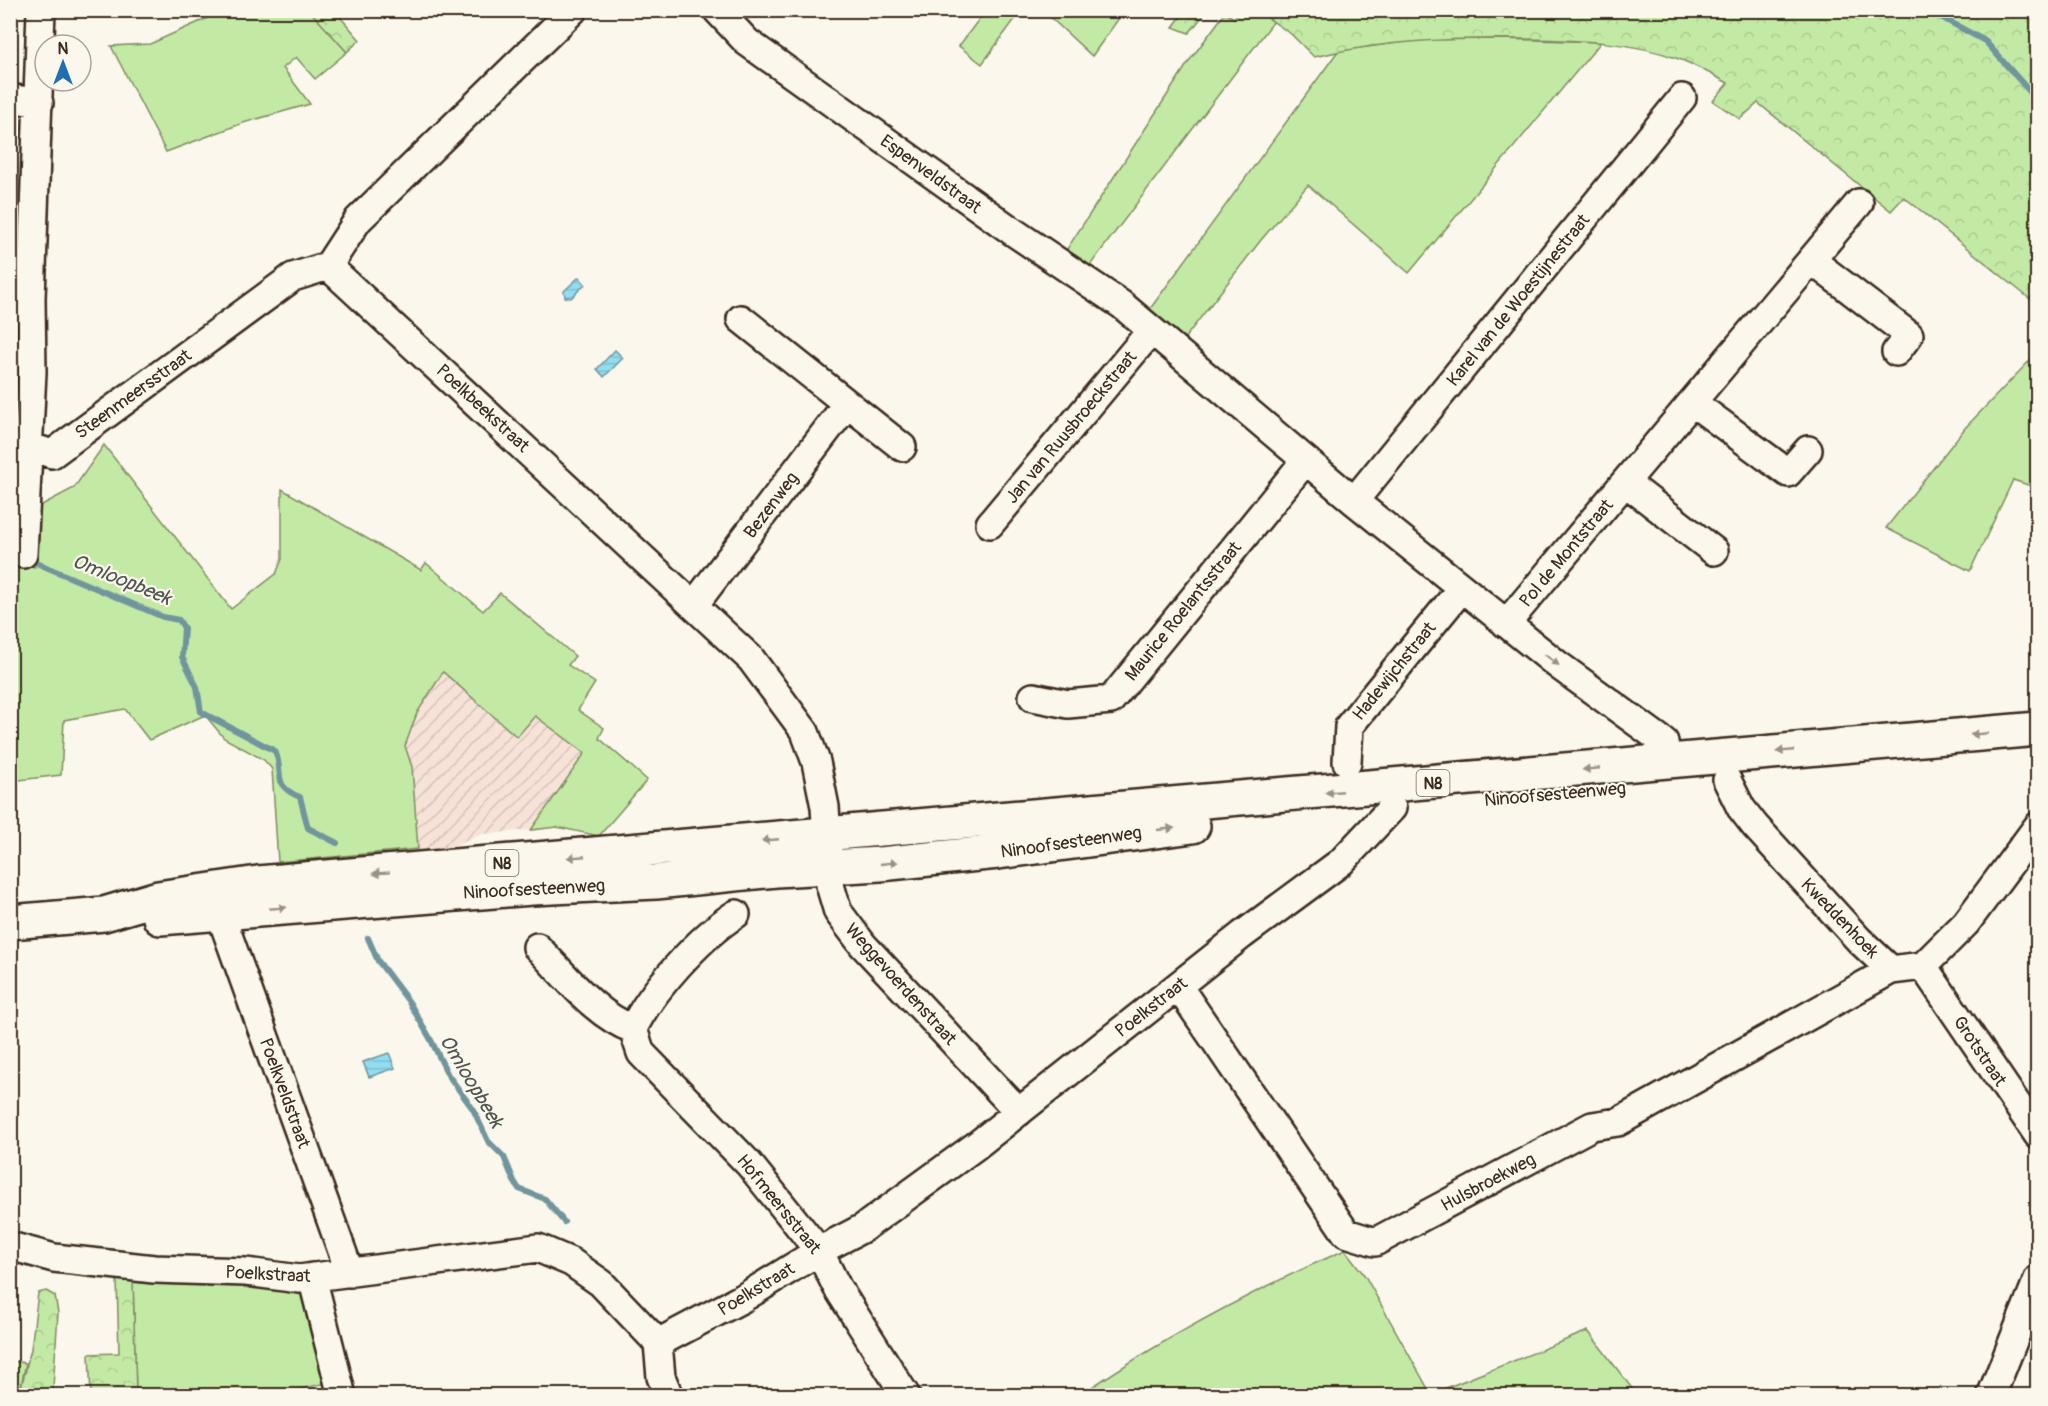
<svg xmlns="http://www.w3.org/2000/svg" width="2048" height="1406" viewBox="0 0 2048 1406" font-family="Pangolin,sans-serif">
	<defs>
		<pattern id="industrial-furrows" width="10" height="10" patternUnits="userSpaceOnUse" patternTransform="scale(1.5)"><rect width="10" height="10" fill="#f7e2d8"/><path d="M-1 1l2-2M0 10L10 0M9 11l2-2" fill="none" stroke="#d5c2b9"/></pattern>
		<pattern id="forest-crowns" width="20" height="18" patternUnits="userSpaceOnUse" patternTransform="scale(1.5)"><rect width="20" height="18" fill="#c3eaa5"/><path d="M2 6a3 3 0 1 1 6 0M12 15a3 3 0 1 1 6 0" fill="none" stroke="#a8c98e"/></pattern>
		<pattern id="water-rules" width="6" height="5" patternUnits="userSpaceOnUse" patternTransform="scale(1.5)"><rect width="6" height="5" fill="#91ddf1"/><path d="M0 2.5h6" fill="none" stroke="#7ebece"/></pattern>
	</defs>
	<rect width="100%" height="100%" fill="#fbf7ec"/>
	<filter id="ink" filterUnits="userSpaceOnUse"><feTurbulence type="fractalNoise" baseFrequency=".0167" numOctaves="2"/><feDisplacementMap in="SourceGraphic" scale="12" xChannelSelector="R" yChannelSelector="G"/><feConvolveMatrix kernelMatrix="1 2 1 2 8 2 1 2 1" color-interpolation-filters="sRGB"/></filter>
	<g filter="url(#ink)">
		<path fill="url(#industrial-furrows)" d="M443,672L517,737L535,716L585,753L531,830L482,834L453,847L418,849L412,767L405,746L417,713Z"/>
		<path fill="#c3eaa5" stroke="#7f8a62" stroke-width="1.5" d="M310,10L347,52L315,79L296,57L283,68L310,104L243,123L166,152L111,46L150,44L210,17L208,11Z
			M985,11H1021L982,64L959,46Z
			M1057,11V10L1124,11L1092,56L1051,18Z
			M1240,11H1258L1274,21L1088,268L1065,252L1190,60L1225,13L1234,18Z
			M1498,39L1601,42L1409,273L1308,185L1261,240L1184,339L1150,309L1338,51L1418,40Z
			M2037,353V488L2013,480L1970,571L1886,528L1965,428Z
			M104,445L231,609L276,574L282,559V489L421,570L426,563L483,611L500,593L575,656L568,665L595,683L578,710L604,728L599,738L647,780L599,836L557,827L531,830L585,753L535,716L517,737L443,672L417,713L405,746L412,767L418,849L278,862L272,769L264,760L224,738L205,715L149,740L125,709L64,720L61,775L11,781L10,545L16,564L35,567L38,507L74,488Z
			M1345,1250L1365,1276L1431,1394L1588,1331L1637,1395H1080C1165,1337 1251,1291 1345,1250Z
			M133,1280L290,1287L303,1295L331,1382L274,1395H136Z
			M11,1361L26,1363L19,1395L11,1396Z"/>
		<path fill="url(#forest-crowns)" stroke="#7f8a62" stroke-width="1.5" d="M1186,10L1207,11L1189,33L1173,27Z
			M310,11H335L360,40L347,52Z
			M1258,11H2037V288L2030,299L1904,197L1891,211L1758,103L1740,119L1713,101L1728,83C1712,75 1696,65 1679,59C1630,41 1578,40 1526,39C1455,38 1383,40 1314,57L1291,34Z
			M117,1280H133L136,1395H91L89,1354L119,1353Z
			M46,1291L55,1296L58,1313L53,1388L56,1395H19L31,1349L38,1293Z"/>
		<path fill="url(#water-rules)" stroke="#6f959d" stroke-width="1.5" d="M579,277L585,284L571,298L565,297L564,291Z
			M615,350L623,358L604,377L597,369Z
			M389,1053L395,1068L369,1077L363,1062Z"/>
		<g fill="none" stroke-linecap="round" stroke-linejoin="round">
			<path stroke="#6f959d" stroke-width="6" d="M1928,10L1985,41L2038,101
				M39,564L163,617L179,620L184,628L182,657L197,687L201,712L275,751C285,773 270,785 300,797L308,828L337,843
				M368,938L378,961L409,1002L430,1038L448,1075L473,1109L488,1141L504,1157L514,1181L519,1189L545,1199L564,1222"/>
			<defs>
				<path id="minor" d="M717,10L747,42L1012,231L1122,305L1354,501L1558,665L1664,742L1667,762
					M10,98L39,103
					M1811,260L1909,335L1896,352
					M328,266L751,659L805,732L816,762L825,807L830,885L838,912L863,945L1019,1112
					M328,266L358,220L573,10
					M741,319L902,447
					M1692,402L1788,473L1808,450
					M28,446L52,454L293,277L328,266
					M1625,482L1714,551
					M1354,501L1682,98
					M990,524L1151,331
					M23,554L32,372L31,299L41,10
					M694,605L847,404
					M1506,624L1859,203
					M1033,697L1068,704L1111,700L1305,461
					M1347,762L1349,726L1462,588
					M1727,780L1741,808L1755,826L1859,940L1891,970L1923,966L1966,923L2038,826
					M220,913L350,1273
					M736,914C700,937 651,991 633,1029L641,1053L749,1164L819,1251L837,1287L906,1396
					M537,947C565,975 595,1015 633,1029
					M1923,966L2038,1135
					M1178,986L1346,1233L1375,1242L1592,1126L1618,1122L1891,970
					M10,1246L54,1258L154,1269L246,1272L299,1279L538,1248L571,1262L601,1283L658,1343
					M312,1277L342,1396
					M658,1343L743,1298L819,1251L863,1228L977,1145L1242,935L1341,862L1392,808
					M658,1343L661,1377L669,1396
					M1991,1396L2038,1279"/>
				<path id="major" d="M160,918L532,888L656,882L776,870L880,864L998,852L1193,826
					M10,922L104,914L158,898L258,883L2038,729"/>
			</defs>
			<use href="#minor" stroke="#3b2a1e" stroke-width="32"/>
			<use href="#major" stroke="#3b2a1e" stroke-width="38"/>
			<use href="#minor" stroke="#fbf7ec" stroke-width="27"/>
			<use href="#major" stroke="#fbf7ec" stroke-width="33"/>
		</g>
		<defs><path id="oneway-solid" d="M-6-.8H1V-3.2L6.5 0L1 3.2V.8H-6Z" transform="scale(1.5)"/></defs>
		<g fill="#9b9085">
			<use href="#oneway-solid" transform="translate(1552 660) rotate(38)"/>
			<use href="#oneway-solid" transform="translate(1979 734) rotate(175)"/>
			<use href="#oneway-solid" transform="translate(1785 751) rotate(175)"/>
			<use href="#oneway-solid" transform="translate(1591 769) rotate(175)"/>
			<use href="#oneway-solid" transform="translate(1334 792) rotate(175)"/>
			<use href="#oneway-solid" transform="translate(1166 829) rotate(-6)"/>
			<use href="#oneway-solid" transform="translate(770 840) rotate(175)"/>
			<use href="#oneway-solid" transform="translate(576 857) rotate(175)"/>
			<use href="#oneway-solid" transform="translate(889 863) rotate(-6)"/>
			<use href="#oneway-solid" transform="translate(381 873) rotate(176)"/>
			<use href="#oneway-solid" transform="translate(278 908) rotate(-5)"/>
		</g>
	</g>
	<g text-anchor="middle" stroke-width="4.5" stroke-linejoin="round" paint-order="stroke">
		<g fill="#fbf7ec" stroke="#75685c" stroke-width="1.5">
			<rect x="1416.5" y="770" width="33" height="26" rx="4.5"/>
			<rect x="485.5" y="850" width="33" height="26" rx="4.5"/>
		</g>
		<g font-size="16" font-weight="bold" fill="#3b2a1e">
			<text x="1433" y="789">N8</text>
			<text x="502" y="869">N8</text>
		</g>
		<g font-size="18" fill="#3b2a1e" stroke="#fbf7ec">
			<text transform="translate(931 174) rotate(36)" y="6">Espenveldstraat</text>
			<text transform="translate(1518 300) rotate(-51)" y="6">Karel van de Woestijnestraat</text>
			<text transform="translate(133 394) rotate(-36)" y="6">Steenmeersstraat</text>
			<text transform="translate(483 408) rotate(43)" y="6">Poelkbeekstraat</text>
			<text transform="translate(1071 427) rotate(-50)" y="6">Jan van Ruusbroeckstraat</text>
			<text transform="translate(771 505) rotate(-53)" y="6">Bezenweg</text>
			<text transform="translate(1566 553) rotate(-50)" y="6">Pol de Montstraat</text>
			<text transform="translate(1183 611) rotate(-51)" y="6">Maurice Roelantsstraat</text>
			<text transform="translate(1394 671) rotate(-51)" y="6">Hadewijchstraat</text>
			<text transform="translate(1555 794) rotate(-5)" y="6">Ninoofsesteenweg</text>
			<text transform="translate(1071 842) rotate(-8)" y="6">Ninoofsesteenweg</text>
			<text transform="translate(534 889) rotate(-3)" y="6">Ninoofsesteenweg</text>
			<text transform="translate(1840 918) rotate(46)" y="6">Kweddenhoek</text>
			<text transform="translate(901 984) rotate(48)" y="6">Weggevoerdenstraat</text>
			<text transform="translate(1151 1007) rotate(-38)" y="6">Poelkstraat</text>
			<text transform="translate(1980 1051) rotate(56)" y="6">Grotstraat</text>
			<text transform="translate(285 1093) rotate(70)" y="6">Poelkveldstraat</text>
			<text transform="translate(1488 1182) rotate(-28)" y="6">Hulsbroekweg</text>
			<text transform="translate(779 1204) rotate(51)" y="6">Hofmeersstraat</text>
			<text transform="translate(268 1274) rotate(3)" y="6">Poelkstraat</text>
			<text transform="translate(756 1289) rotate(-31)" y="6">Poelkstraat</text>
		</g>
		<g font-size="20" font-style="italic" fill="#505753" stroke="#fbf7ec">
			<text transform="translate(122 579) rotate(22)" y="7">Omloopbeek</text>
			<text transform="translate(472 1081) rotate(59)" y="7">Omloopbeek</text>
		</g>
	</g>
	<rect width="2048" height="1406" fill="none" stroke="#fbf7ec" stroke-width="36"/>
	<rect x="18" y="18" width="2012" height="1370" fill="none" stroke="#3b2a1e" stroke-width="2" filter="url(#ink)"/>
	<g transform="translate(63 63)"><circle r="28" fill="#fbf7ec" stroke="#aea59a" stroke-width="1.5"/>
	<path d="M0-4.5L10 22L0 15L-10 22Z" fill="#1f6fb2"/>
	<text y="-9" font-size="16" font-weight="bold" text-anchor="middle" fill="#3b2a1e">N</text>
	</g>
</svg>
